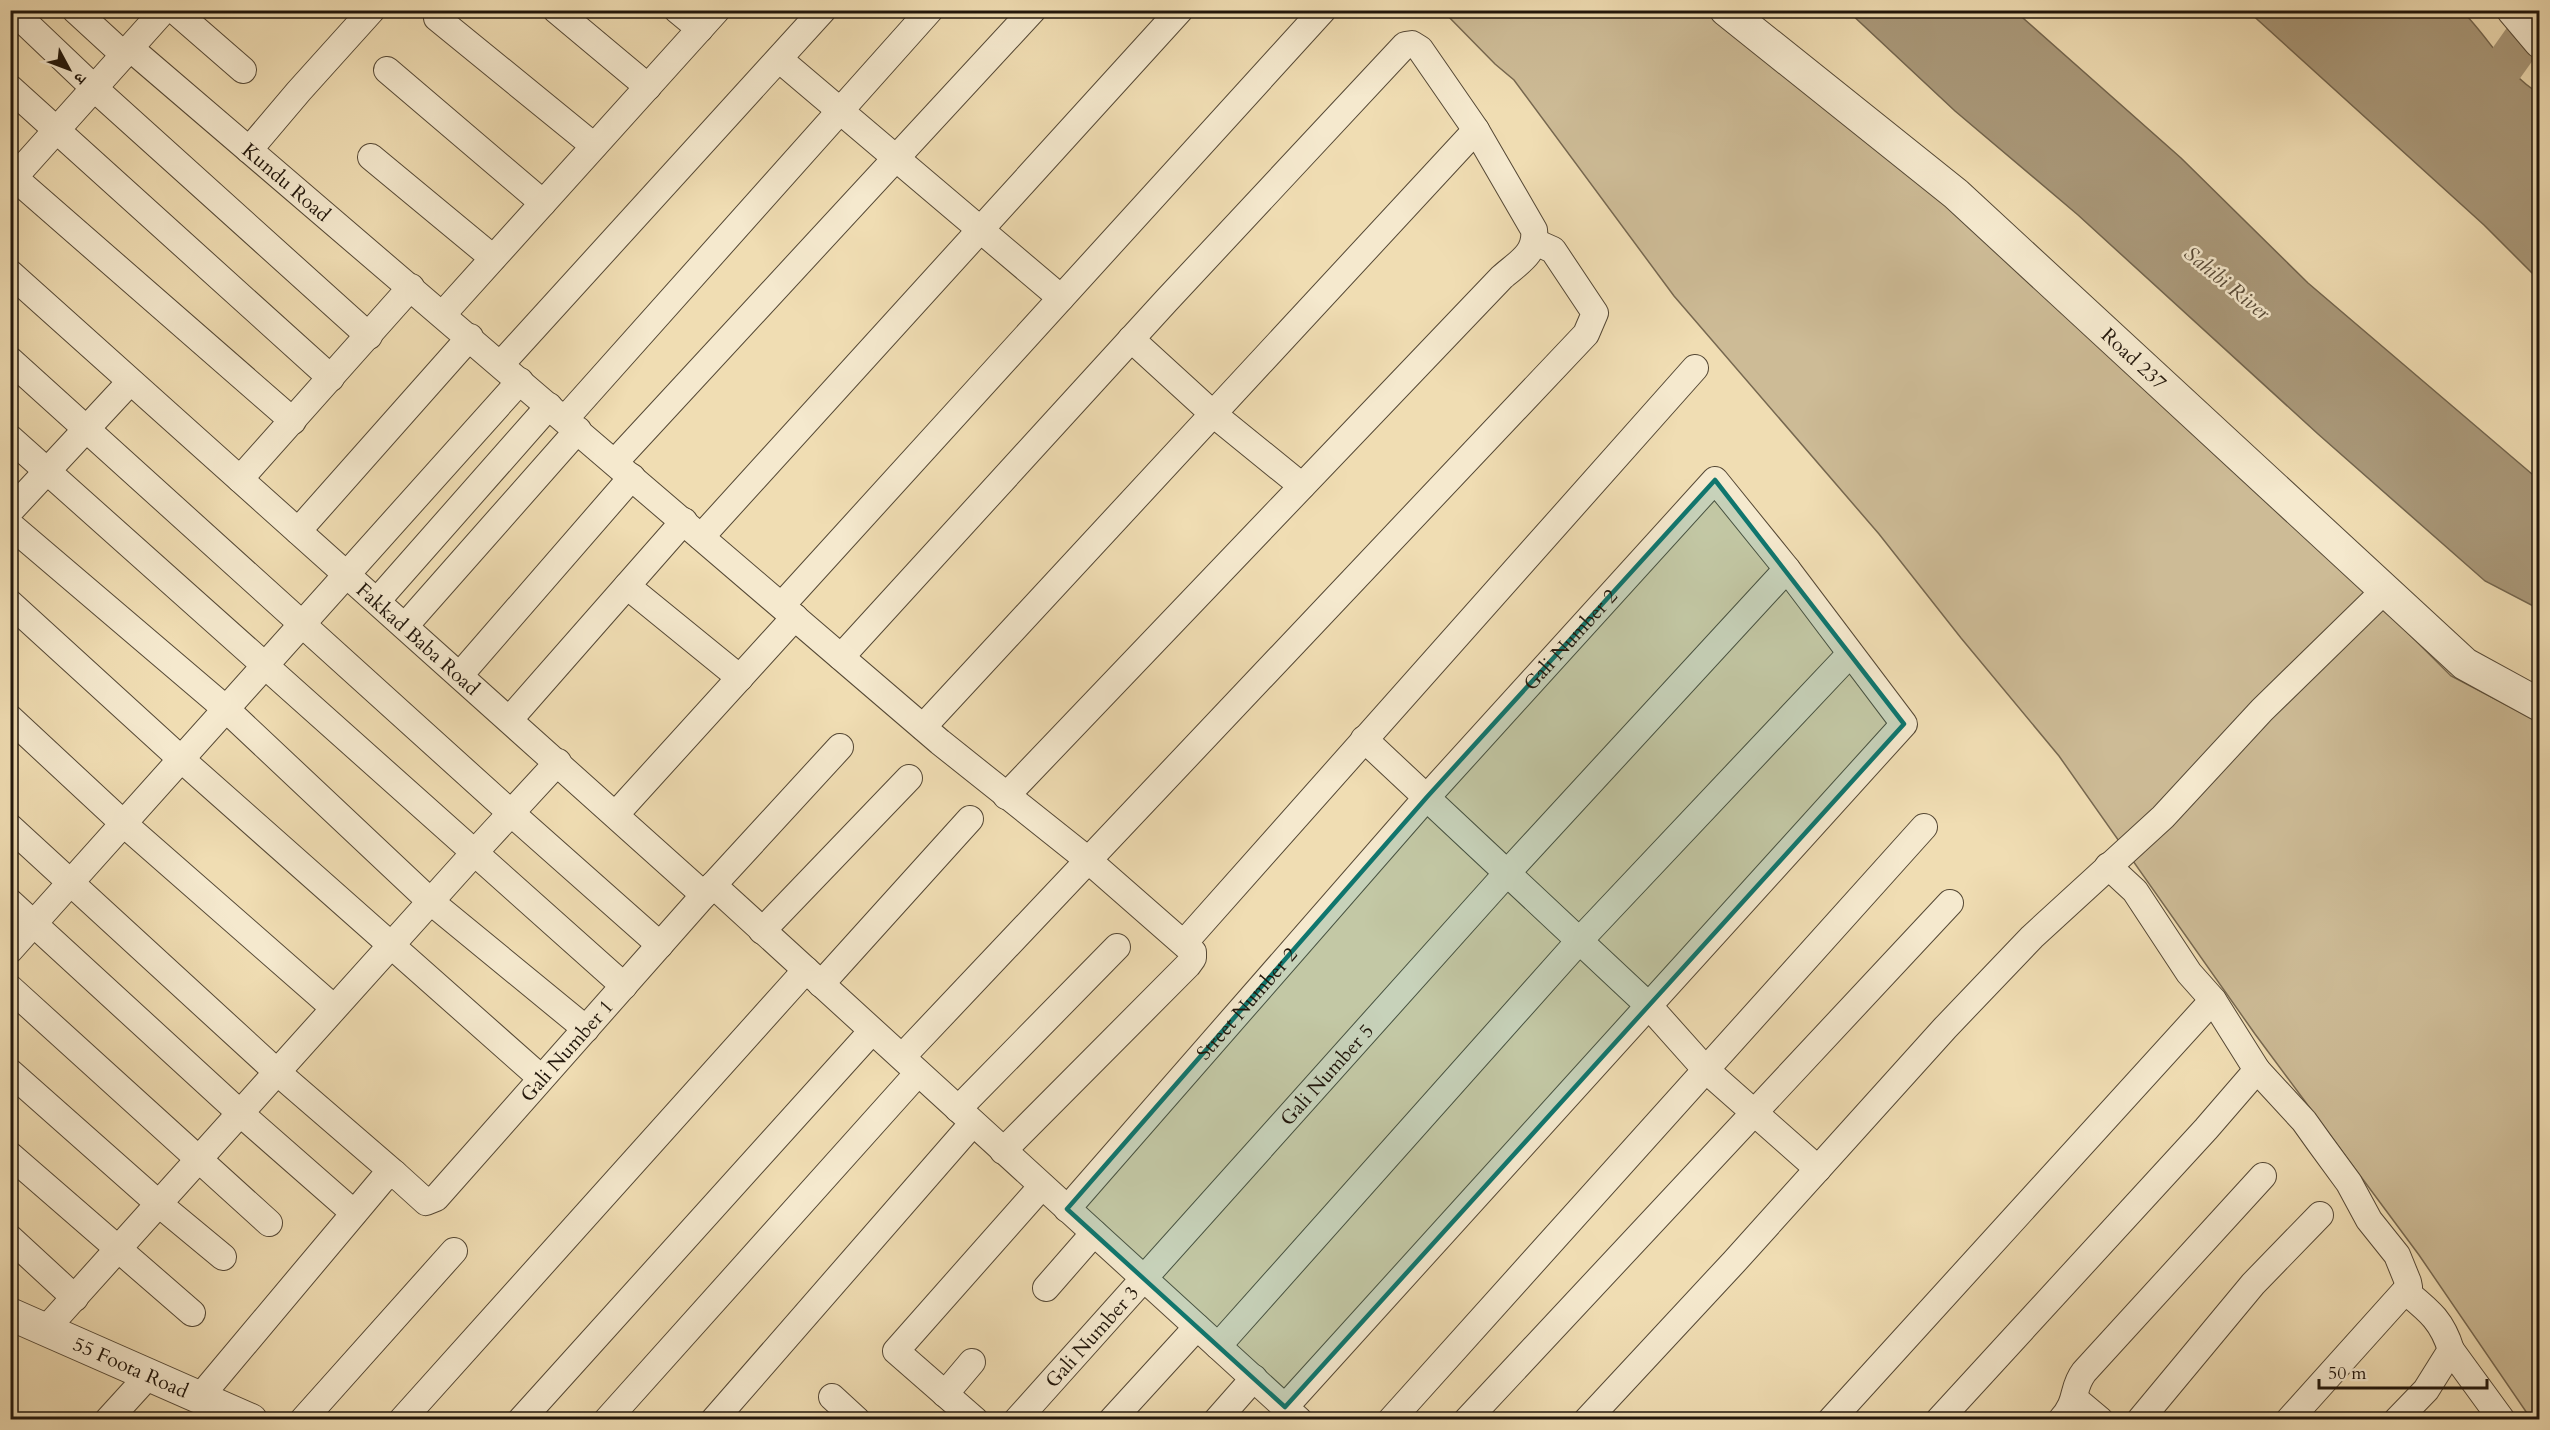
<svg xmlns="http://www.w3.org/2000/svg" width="2550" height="1430" viewBox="0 0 2550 1430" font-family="Cardo,'Noto Serif Devanagari',serif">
	<rect width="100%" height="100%" fill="#f0ddb3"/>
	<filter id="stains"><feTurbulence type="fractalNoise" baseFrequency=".00333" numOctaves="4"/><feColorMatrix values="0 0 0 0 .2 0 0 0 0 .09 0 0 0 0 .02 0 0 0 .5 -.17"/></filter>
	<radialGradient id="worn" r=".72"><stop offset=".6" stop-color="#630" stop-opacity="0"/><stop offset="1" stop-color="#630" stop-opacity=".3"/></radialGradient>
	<path fill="#cdbb96" stroke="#776850" stroke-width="1.5" d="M1443,11H1717L1934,183L2342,567L2451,676L2539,722V1419H2531L2419,1255L2255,1034L2059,756L1961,638L1879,534L1674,296L1514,80L1495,64Z"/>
	<path fill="#aa997a" stroke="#73654e" stroke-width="1.5" d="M1848,11H2015L2181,158L2308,283L2539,480V609L2485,581L2318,434L2078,215L1955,111Z
		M2248,11H2462C2488,36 2508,76 2539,93V280L2484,225Z"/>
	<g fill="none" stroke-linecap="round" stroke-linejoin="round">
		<path stroke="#aa997a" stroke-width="40" d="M2540,22L2522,41L2478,103L2540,174"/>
		<defs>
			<g id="minor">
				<path d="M12,10L94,88L369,336"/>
				<path d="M75,10L124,55"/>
				<path d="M174,10L243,70"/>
				<path d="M556,10L648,87"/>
				<path d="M677,10L700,29"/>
				<path d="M437,18L594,146"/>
				<path id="s1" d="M130,48L940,742L1088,860L1193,952V958L1188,965L1003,1151"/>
				<path d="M779,59L1061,298"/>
				<path d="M387,70L543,203"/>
				<path d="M10,88L331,378"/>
				<path d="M249,150L299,91L372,10"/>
				<path d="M371,157L493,258"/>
				<path d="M10,174L293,421"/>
				<path d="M10,182L164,10"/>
				<path id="s2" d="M10,273L704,895"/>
				<path d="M443,314L717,10"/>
				<path d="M1131,339L1212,413L1302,486"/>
				<path d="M10,360L511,813L660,945"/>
				<path d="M501,364L823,10"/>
				<path d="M565,419L930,10"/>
				<path d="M10,438L624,986"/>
				<path d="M615,462L1033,10"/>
				<path d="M240,479L411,287"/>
				<path d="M10,511L130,382"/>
				<path d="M10,525L226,709L430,901L586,1029"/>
				<path d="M298,531L470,337"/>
				<path d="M701,537L1180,10"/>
				<path d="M627,586L740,678"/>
				<path d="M377,601L549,406"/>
				<path d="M10,603L181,759L541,1078"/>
				<path d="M782,605L1323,10"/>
				<path d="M405,626L578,430"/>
				<path d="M841,657L1166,301L1405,45L1412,44L1420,49L1476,130"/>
				<path d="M460,675L632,477"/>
				<path d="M10,718L124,824L334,1008"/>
				<path d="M510,719L684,521"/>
				<path d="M923,727L1476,130L1534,230C1537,253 1518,263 1502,277L1006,796"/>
				<path d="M1364,739L1648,1005L1706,1070L1818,1169"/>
				<path d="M616,814L795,617"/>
				<path d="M10,827L277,1072L394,1173"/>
				<path d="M713,885L1299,1420"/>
				<path d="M10,902L240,1113L354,1213"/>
				<path d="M762,931L909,778"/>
				<path d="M1184,943L1695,368"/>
				<path d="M10,950L520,381"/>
				<path d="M821,984L970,819"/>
				<path d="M10,988L269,1223"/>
				<path d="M903,1056L1586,334L1595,313L1553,250L1535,242"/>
				<path d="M2257,1070L2304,1121L2319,1142L2349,1183L2369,1220L2397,1255L2408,1282L2409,1287L2405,1291L2289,1420"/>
				<path d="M10,1072L159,1204L223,1257"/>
				<path d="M958,1109L1117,947"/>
				<path d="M10,1155L192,1313"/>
				<path id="s3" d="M1067,1209L1427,797L1715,480L1787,569L1904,724L1285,1407"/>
				<path d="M10,1238L75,1298"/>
				<path d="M1046,1288L1094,1233"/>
				<path d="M46,1329L475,852L558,762"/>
				<path d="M1218,1346L1580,940L1850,654"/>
				<path d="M2451,1350L2502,1420"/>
				<path d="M945,1394L972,1362"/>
				<path id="s4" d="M200,1397L383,1179L394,1173L426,1202L436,1198L704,895L840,747"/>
				<path d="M832,1397L857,1420"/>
				<path d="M2075,1399L2100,1420"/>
				<path d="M108,1420L149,1375"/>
				<path d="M303,1420L454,1251"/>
				<path d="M402,1420L806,970"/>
				<path d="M521,1420L872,1031"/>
				<path d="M607,1420L918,1073"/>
				<path d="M714,1420L973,1123"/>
				<path d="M975,1420L896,1351L1042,1186"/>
				<path id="s5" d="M1017,1420L1508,872L1787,569"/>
				<path d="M1112,1420L1197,1327"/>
				<path d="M1217,1420L1254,1378"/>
				<path d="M1391,1420L1924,827"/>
				<path d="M1467,1420L1950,903"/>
				<path d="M1587,1420L1734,1262L1945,1028L2032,937L2163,817L2262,710L2385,590"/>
				<path d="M1831,1420L2213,1000"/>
				<path d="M1939,1420L2206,1129L2257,1070L2213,1000L2189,973L2135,891L2108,866"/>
				<path d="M2061,1420C2079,1400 2071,1389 2084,1372L2263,1176"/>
				<path d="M2140,1420L2253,1284L2320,1215"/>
				<path d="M2397,1420L2426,1390L2451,1350C2442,1320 2428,1310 2405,1291"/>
			</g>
			<g id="tertiary">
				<path id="s6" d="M1726,10L1956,194L2465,664L2540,705"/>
				<path d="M2513,10L2540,42"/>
				<path id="s7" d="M10,1314L251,1420"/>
			</g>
		</defs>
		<use href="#minor" stroke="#554835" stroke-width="28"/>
		<use href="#tertiary" stroke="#554835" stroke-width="34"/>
		<use href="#minor" stroke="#f5e9ce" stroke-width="26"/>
		<use href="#tertiary" stroke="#f5e9ce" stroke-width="32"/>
	</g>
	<path fill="#0f766e" fill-opacity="0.2" stroke="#0f766e" stroke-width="4.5" stroke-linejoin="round" d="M1715,480L1904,724L1285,1407L1067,1209L1427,797Z"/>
	<g text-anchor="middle" stroke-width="5" stroke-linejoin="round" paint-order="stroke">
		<g font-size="20" fill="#21160b" stroke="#f5e9ce">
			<text dy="7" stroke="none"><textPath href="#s1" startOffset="206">Kundu Road</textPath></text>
			<text dy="7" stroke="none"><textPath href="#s6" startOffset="537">Road 237</textPath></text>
			<text dy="7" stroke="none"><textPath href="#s2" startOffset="548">Fakkad Baba Road</textPath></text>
			<text dy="7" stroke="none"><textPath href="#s3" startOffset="760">Gali Number 2</textPath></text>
			<text dy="7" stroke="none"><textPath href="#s3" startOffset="273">Street Number 2</textPath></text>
			<text dy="7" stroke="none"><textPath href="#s4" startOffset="548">Gali Number 1</textPath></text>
			<text dy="7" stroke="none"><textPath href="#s5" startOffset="464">Gali Number 5</textPath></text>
			<text dy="7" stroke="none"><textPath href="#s5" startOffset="112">Gali Number 3</textPath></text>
			<text dy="7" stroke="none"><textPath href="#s7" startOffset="132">55 Foota Road</textPath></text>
		</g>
		<g font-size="21" font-style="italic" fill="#584a37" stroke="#f5e9ce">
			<text transform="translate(2227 283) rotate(39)" y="7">Sahibi River</text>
		</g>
	</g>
	<rect width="2550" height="1430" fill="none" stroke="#f0ddb3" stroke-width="36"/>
	<rect x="12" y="12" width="2526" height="1406" fill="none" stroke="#21160b" stroke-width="3"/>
	<rect x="18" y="18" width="2514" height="1394" fill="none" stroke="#21160b" stroke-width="1.5"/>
	<g transform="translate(69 69) rotate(131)" stroke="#f5e9ce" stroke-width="4.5" paint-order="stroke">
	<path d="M0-4.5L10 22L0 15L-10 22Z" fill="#21160b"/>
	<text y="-9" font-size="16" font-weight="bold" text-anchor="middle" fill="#21160b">उ</text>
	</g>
	<path d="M2319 1379v9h168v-9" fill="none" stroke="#21160b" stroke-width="3"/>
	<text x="2328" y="1379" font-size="18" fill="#21160b" stroke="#f5e9ce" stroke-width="4.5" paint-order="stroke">50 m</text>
	<rect width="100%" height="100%" filter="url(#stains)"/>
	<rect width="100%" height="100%" fill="url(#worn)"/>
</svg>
